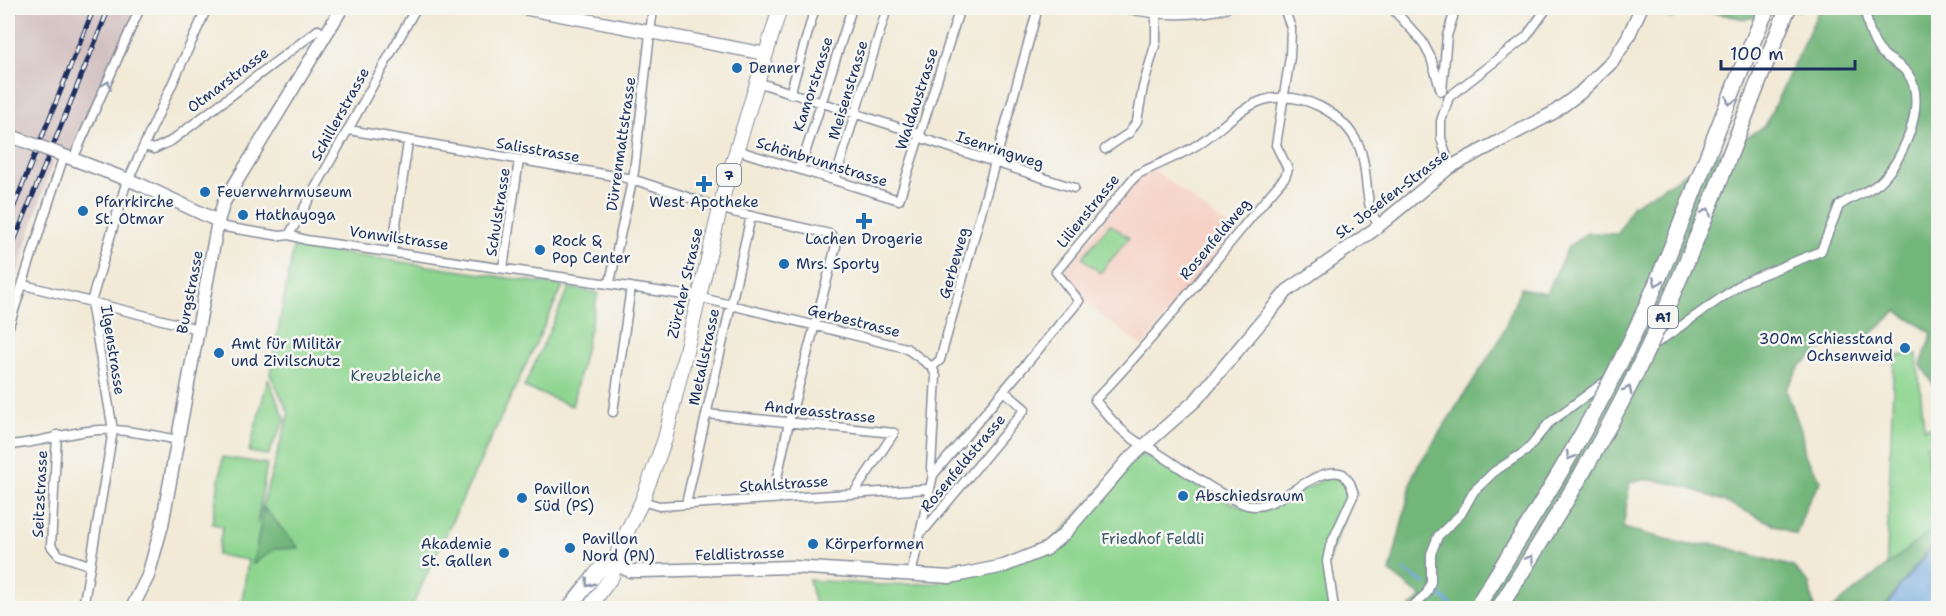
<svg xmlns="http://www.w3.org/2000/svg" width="1946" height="616" viewBox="0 0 1946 616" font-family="'Shantell Sans',sans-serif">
	<rect width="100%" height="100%" fill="#f6f6f2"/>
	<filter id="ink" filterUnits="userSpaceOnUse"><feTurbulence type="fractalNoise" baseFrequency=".0167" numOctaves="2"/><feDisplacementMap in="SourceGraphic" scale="12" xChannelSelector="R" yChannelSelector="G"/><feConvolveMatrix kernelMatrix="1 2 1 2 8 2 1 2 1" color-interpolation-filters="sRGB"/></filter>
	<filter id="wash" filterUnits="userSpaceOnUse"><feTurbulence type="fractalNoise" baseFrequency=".008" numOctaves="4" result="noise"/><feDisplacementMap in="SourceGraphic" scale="24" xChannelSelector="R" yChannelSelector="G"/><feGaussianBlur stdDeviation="1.35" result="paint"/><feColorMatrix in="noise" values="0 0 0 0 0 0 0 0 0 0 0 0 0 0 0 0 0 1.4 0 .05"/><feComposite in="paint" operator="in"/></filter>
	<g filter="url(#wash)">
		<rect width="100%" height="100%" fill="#f2ead7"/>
		<path fill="#f6d1c5" d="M1153,169L1233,230L1142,347L1080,299L1063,273L1139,175Z"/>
		<path fill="#d1bfbf" d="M8,8H140L74,157L56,153L8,301Z"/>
		<path fill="#8ed590" stroke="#548277" stroke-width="1.5" d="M1110,224L1129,238L1100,273L1082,258Z
			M294,246L563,286L411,608H241L248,560L217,555L223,526L212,524L223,457L267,464L257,524L289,413L270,374Z
			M569,288L598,293L572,406L524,387Z
			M1917,354L1924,428L1938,425V472L1931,473L1926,443L1938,570V608H1885L1894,356Z
			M268,379L285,419L268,455L249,452Z
			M1145,455C1173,469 1231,511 1261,510L1330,477C1372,477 1328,550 1325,572C1324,583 1328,597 1330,608H816L809,580L880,585L937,583L1046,549L1128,460Z"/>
		<path fill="#72b67a" stroke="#46726c" stroke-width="1.5" d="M1656,8H1811L1744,19L1692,8L1671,18L1655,12Z
			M1820,8H1938V404L1934,402L1938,392L1921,365L1932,333L1897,311L1869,336L1834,339L1800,366L1786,390L1801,430L1805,455L1821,481L1807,504L1796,535C1759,518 1669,469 1630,482L1623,528L1689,545L1715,544L1793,567L1809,583L1814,608H1409L1422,597L1390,572L1414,472L1499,341L1521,288L1547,293L1568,247L1587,233L1618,234L1632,206L1765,126Z
			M264,508L299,548L275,549L253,564Z
			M1938,525V538L1897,589L1885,608H1833Z"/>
		<path fill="#6fa7de" stroke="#456b9e" stroke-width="1.5" d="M1938,541V608H1887L1898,589Z"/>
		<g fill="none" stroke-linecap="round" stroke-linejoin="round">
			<path stroke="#6fa7de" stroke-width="3" d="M1403,570L1426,584
				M1440,595L1455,608"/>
		</g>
	</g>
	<g filter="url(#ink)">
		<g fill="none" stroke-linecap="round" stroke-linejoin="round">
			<defs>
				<path id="street" d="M1124,8C1159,16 1193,17 1227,8
					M1284,8L1291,28L1290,57L1276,145L1288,169L1285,177C1221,251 1163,330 1095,400C1111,420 1127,440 1152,449C1172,462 1232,505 1253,506C1281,508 1316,464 1343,474L1350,483L1354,494L1330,546L1327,561L1334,608
					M1392,8L1422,41L1431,58L1441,91
					M757,82L919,134L924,139L1074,188
					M1442,91L1447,36L1453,17
					M790,94L815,8
					M349,130L632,179L733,212L830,234L835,239L836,246L789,422L773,497
					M145,146L154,149L171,141L318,30L325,35
					M737,147L746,153L899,200L960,8
					M1105,149L1129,133L1137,121L1143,87L1156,42V14
					M74,157L140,8
					M1450,167L1441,138V121L1449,97L1526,37L1547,8
					M800,169L852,8
					M835,180L887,8
					M218,221L224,227L280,236L289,235L306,240L698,297L906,348L932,367L936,376L931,468L933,475L911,575
					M289,235L416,8
					M392,252L408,142
					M503,268L519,160
					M610,282L634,172L653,8
					M28,286L198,329
					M8,329L64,155
					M1651,347L1744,282L1821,251L1839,206C1851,196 1867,193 1879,183C1902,163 1929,102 1908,74C1902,65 1891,61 1883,54C1871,43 1867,23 1865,8
					M932,367L940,360L1038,8
					M613,412L631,287
					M707,414L894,433L854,493
					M57,435L51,546L59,555L89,565
					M8,445C43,443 77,428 113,430C135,431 157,436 178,440
					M933,475L1079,301L1056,272L1131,181L1138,174C1156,165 1174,158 1192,148C1216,135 1237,108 1264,100C1302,90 1343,112 1359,146C1370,171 1362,205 1379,225
					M642,501L659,506L928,489
					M686,504L751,216
					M920,532L926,528L1025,409L1004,391
					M83,608L113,430L91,302L125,187L207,8
					M1411,608L1427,593L1431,582V554L1438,536L1461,514L1474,491L1495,471L1526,451L1549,423L1607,380"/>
				<path id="secondary" d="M523,8L766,54
					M54,152L139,184L218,221
					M613,563L630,571H643L793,567L950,577L1004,566L1046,549L1064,534L1128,460L1196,400L1287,291L1375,229L1450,167L1553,113L1580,93L1613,61L1628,37L1641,8
					M132,608L148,576L162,525L218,221L224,202L342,8"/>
				<path id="primary" d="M569,608L599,570L613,563
					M589,608L612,576L619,548L642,501L665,439L725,188L780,8"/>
			</defs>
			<use href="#street" stroke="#868c9a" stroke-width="11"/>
			<use href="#secondary" stroke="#868c9a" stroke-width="15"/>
			<use href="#primary" stroke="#868c9a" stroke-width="16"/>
			<use href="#street" stroke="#fff" stroke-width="8"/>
			<use href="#secondary" stroke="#fff" stroke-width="12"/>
			<use href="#primary" stroke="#fff" stroke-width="14"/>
			<defs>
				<path id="rail" d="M8,221L94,8
					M8,256L109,8"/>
			</defs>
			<use href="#rail" stroke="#1b2f5e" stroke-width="5"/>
			<use href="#rail" stroke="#f6f6f2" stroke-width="3" stroke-dasharray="9" stroke-linecap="butt"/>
			<defs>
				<path id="secondary-bridge" d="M8,135L54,152"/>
				<path id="highway-bridge" d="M1481,600C1534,516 1588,431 1631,340C1682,232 1719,118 1767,8
					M1499,608C1552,525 1604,442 1646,352C1700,240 1741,122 1788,8"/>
			</defs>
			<use href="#secondary-bridge" stroke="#868c9a" stroke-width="15" stroke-linecap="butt"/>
			<use href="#highway-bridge" stroke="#868c9a" stroke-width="18" stroke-linecap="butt"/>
			<use href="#secondary-bridge" stroke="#fff" stroke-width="12"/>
			<use href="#highway-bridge" stroke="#fff" stroke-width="15"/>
		</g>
		<defs><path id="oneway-chevron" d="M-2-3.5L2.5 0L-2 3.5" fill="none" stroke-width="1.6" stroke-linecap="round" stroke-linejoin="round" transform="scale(1.5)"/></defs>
		<g stroke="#8d97ae">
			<use href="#oneway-chevron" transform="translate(107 85) rotate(-67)"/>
			<use href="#oneway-chevron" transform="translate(1730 101) rotate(111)"/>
			<use href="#oneway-chevron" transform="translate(1707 212) rotate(-68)"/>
			<use href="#oneway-chevron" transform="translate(1657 282) rotate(113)"/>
			<use href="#oneway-chevron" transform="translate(1628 390) rotate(-63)"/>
			<use href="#oneway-chevron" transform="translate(1570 456) rotate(121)"/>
			<use href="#oneway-chevron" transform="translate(1530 559) rotate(-58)"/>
			<use href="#oneway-chevron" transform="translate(589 583) rotate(127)"/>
		</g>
	</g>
	<g fill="#1f6fb2" stroke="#f6f6f2" stroke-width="2">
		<circle cx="737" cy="68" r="6"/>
		<path d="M701 175h6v6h6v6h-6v6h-6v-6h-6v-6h6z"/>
		<circle cx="205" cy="192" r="6"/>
		<circle cx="83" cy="211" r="6"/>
		<circle cx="243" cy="215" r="6"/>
		<path d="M861 212h6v6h6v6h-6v6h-6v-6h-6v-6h6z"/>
		<circle cx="540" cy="250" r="6"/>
		<circle cx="784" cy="264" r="6"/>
		<circle cx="1905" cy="348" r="6"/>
		<circle cx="219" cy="353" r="6"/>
		<circle cx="1183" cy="496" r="6"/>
		<circle cx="522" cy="498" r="6"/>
		<circle cx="813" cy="544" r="6"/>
		<circle cx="570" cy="548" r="6"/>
		<circle cx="504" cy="553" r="6"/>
	</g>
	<g text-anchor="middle" stroke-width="5" stroke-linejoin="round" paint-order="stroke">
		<g fill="#f6f6f2" stroke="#5d6b8a" stroke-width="1.5">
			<rect x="717" y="164" width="24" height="22" rx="4.5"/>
			<rect x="1648" y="306" width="30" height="22" rx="4.5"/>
		</g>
		<g font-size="14" font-weight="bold" fill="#1b2f5e">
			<text x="729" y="180">7</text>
			<text x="1663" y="322">A1</text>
		</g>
		<g font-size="15" fill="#1b2f5e" stroke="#f6f6f2" text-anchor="start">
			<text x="749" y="73">Denner</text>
			<text x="217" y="197">Feuerwehrmuseum</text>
			<text x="95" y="207">Pfarrkirche<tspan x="95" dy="17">St. Otmar</tspan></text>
			<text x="704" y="207" text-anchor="middle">West Apotheke</text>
			<text x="255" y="220">Hathayoga</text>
			<text x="864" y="244" text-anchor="middle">Lachen Drogerie</text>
			<text x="552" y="246">Rock &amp;<tspan x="552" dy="17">Pop Center</tspan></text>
			<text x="796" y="269">Mrs. Sporty</text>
			<text x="1893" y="344" text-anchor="end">300m Schiesstand<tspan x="1893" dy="17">Ochsenweid</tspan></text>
			<text x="231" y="349">Amt für Militär<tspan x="231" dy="17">und Zivilschutz</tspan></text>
			<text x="534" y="494">Pavillon<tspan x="534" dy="17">Süd (PS)</tspan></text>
			<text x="1195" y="501">Abschiedsraum</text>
			<text x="582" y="544">Pavillon<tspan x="582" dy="17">Nord (PN)</tspan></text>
			<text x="492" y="549" text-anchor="end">Akademie<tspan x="492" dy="17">St. Gallen</tspan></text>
			<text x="825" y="549">Körperformen</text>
		</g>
		<g font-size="15" fill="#1b2f5e" stroke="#f6f6f2">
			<text transform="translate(228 80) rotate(-37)" y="5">Otmarstrasse</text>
			<text transform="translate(813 84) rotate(-72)" y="5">Kamorstrasse</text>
			<text transform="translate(848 90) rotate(-73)" y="5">Meisenstrasse</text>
			<text transform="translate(917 99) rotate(-72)" y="5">Waldaustrasse</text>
			<text transform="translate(340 114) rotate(-61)" y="5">Schillerstrasse</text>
			<text transform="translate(621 144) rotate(-82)" y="5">Dürrenmattstrasse</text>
			<text transform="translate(538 150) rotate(10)" y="5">Salisstrasse</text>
			<text transform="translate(1000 150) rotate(18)" y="5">Isenringweg</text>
			<text transform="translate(822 162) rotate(17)" y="5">Schönbrunnstrasse</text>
			<text transform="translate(1392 194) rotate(-37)" y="5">St. Josefen-Strasse</text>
			<text transform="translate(1088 211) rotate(-51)" y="5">Lilienstrasse</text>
			<text transform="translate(498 212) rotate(-81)" y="5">Schulstrasse</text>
			<text transform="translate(399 238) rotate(8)" y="5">Vonwilstrasse</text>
			<text transform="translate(1215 239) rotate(-50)" y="5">Rosenfeldweg</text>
			<text transform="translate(954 263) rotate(-74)" y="5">Gerbeweg</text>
			<text transform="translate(685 283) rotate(-77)" y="5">Zürcher Strasse</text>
			<text transform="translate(190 292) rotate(-79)" y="5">Burgstrasse</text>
			<text transform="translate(854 321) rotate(14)" y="5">Gerbestrasse</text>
			<text transform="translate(113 350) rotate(81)" y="5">Ilgenstrasse</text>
			<text transform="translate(704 357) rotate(-78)" y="5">Metallstrasse</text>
			<text transform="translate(820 412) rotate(6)" y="5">Andreasstrasse</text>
			<text transform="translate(963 463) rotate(-50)" y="5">Rosenfeldstrasse</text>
			<text transform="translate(784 484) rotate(-4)" y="5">Stahlstrasse</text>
			<text transform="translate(40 494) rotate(-87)" y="5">Seitzstrasse</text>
			<text transform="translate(740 554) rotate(-2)" y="5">Feldlistrasse</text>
		</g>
		<g font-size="15" fill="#38586a" stroke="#f6f6f2">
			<text x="396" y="381">Kreuzbleiche</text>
			<text x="1153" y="544">Friedhof Feldli</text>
		</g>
	</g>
	<rect width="1946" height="616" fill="none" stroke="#f6f6f2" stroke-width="30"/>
	<path d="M1721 60v9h134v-9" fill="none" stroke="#1b2f5e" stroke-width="3"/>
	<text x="1730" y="60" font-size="18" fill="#1b2f5e" stroke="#f6f6f2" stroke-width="4.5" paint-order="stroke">100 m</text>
</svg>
